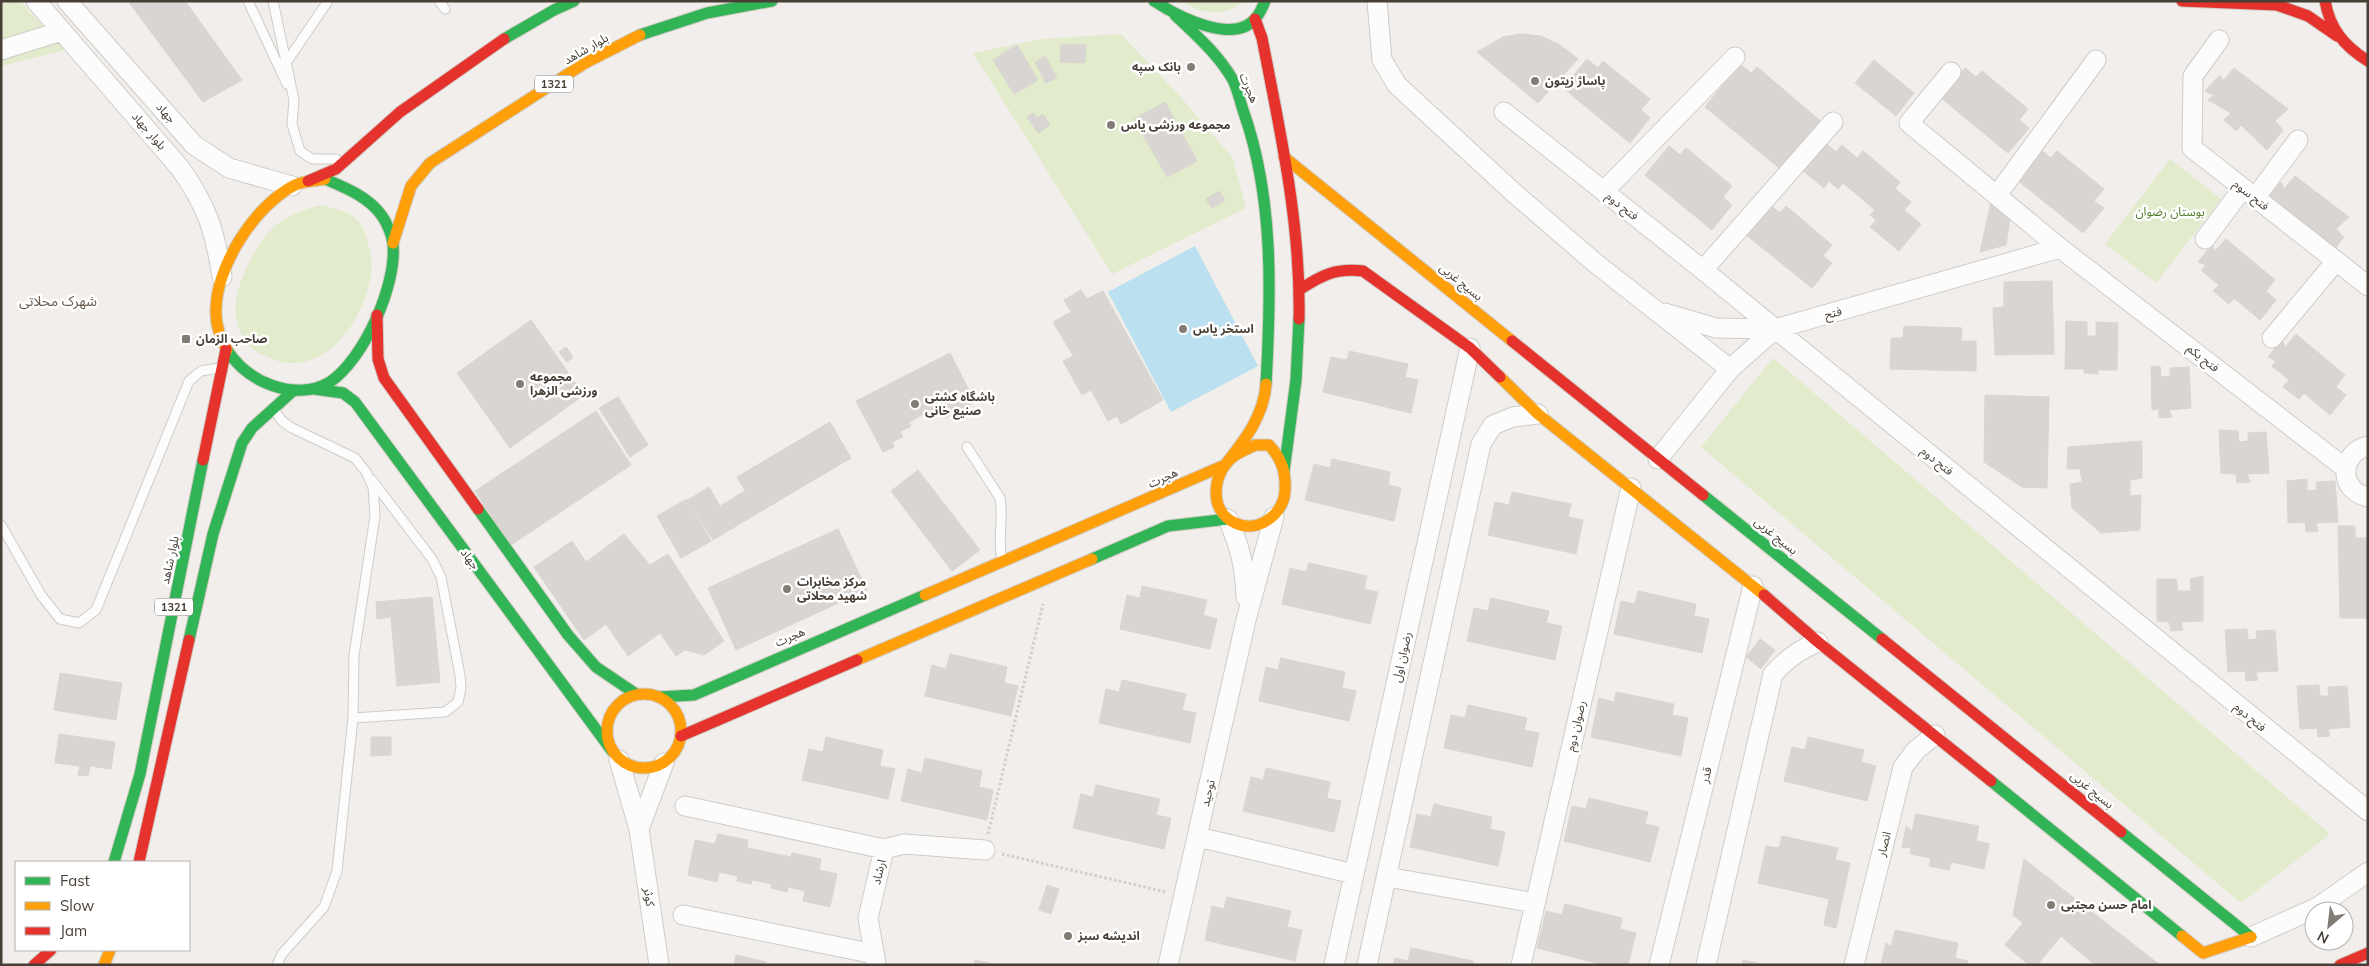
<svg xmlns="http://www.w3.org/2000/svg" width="2369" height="966" viewBox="0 0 2369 966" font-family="Mulish,'Noto Sans Arabic',sans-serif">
	<rect width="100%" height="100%" fill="#f1eeeb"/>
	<path fill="#e2ebcb" d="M1,1H20L65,50L1,66Z
		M1181,1H1243C1224,18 1201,14 1181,1Z
		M1121,34L1177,93L1232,157L1246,208L1112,274L973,53L1042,39Z
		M2170,159L2221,199L2156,283L2105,244Z
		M321,205C333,208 347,210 356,219C363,225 366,234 368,243C370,252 373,263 371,273C366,312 335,366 289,363C280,363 271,358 263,355C243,347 233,321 236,301C238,282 255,247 268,233C282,217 301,210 321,205Z
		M1773,358L2330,834L2241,903L1701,447Z"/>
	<path fill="#bbe0ef" d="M1195,246L1258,366L1171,412L1108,292Z"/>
	<path fill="#d9d5d2" stroke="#d9d5d1" d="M128,1H185L242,80L203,102Z
		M1521,34L1541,36L1560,45L1578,59L1538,103L1477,52L1503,37Z
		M1061,44L1086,45L1085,63L1060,62Z
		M1017,45L1038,80L1014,94L993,60Z
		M1045,56L1057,78L1046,83L1035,62Z
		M1587,59L1598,68L1603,61L1650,99L1641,110L1650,118L1630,143L1563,88Z
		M1874,60L1914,93L1896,116L1855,83Z
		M1740,64L1751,73L1757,67L1824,124L1784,172L1705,107Z
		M1965,68L1976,77L1982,71L2028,109L2019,120L2029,128L2008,153L1941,98Z
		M2234,68L2288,109L2275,121L2283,130L2267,150L2241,125L2236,131L2224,120L2231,113L2208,100L2214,95L2205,91L2220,75L2223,81Z
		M1165,102L1197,161L1167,177L1134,119Z
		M1033,113L1037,118L1043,114L1050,125L1038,133L1027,117Z
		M1820,138L1836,152L1842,145L1857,158L1863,151L1900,182L1895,189L1911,202L1904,210L1921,224L1899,251L1870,227L1876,220L1870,215L1875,210L1843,183L1838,189L1829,181L1824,188L1797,166Z
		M1669,146L1680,155L1686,148L1732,186L1723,197L1732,205L1712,230L1645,175Z
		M2040,149L2051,158L2057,151L2104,189L2094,201L2104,208L2083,233L2016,179Z
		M2295,176L2349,217L2336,229L2344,237L2328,258L2266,199L2281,182L2284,189Z
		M1219,191L1225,200L1212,208L1206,199Z
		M1992,198L2011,213L2006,245L1980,252Z
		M1769,204L1780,213L1786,206L1832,245L1823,256L1832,263L1812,288L1745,234Z
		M2226,239L2275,280L2266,291L2276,300L2260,320L2234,298L2229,304L2213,291L2219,285L2202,271L2206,265L2198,262L2212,245L2215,251Z
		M2052,281L2054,354L1995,355L1993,308L2004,307V282Z
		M1081,290L1087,299L1103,291L1163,400L1121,424L1117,416L1108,421L1091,390L1082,395L1063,361L1073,356L1053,322L1071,312L1064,300Z
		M531,320L584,395L510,448L457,373Z
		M2066,321L2087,322V336H2096V322L2118,323L2117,370H2098V374L2084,373V369H2065Z
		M1904,326L1962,328L1961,341H1976V371L1890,369L1891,338H1903Z
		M2296,334L2345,375L2336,387L2346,395L2330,415L2304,393L2299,399L2283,387L2289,380L2272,366L2276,361L2268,357L2282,340L2285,347Z
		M566,347L573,357L567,362L559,352Z
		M1349,351L1408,364L1405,377L1418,380L1411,413L1323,392L1331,357L1347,360Z
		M950,353L975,402L945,418L939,406L909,422L911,426L900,432L903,437L892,442L894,447L883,452L856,401Z
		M2160,366L2161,377L2170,376V368L2189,367L2191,408L2169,410L2172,417L2159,418V409L2152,410L2151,367Z
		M1985,395L2049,397L2047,488L2022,487L1984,462Z
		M618,397L648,445L630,457L599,408Z
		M596,411L631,465L511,545L475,491Z
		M830,422L851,458L758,513L737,477Z
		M2219,430L2238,431L2239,442L2248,441V433L2266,432L2269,473L2247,474L2250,482L2237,483L2236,474L2221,473Z
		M2142,441V478L2130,480V496L2141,495L2140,530L2101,533L2072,508L2070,484L2082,482L2080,469H2067L2068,447Z
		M1332,459L1390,472L1388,485L1401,488L1394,521L1305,500L1314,464L1330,468Z
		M918,470L980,550L952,571L891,491Z
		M2307,479V491L2317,490L2316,482L2335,481L2338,522L2316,523L2318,531L2306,532L2305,522L2288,523L2287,481Z
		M709,487L720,506L745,491L758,513L713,540L688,500Z
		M1512,492L1571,504L1568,517L1583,520L1576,554L1488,535L1495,502L1509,505Z
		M687,499L711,541L681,558L657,516Z
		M2338,526H2355V538H2368V618H2340Z
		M838,529L867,590L736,650L708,588Z
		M624,534L650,565L668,554L724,641L704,655L685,650L676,656L660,633L628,656L606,624L584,640L534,567L572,541L586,562Z
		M1309,563L1367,576L1364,589L1378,592L1370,624L1282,604L1290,568L1306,572Z
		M2203,576V621L2181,622L2183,630L2171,631L2169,622L2157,621V579H2176L2178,591H2191L2190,579Z
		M1142,586L1207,600L1203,615L1217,619L1210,649L1120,629L1127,595L1140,598Z
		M1638,591L1696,604L1694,616L1709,619L1702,653L1614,634L1621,601L1635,604Z
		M432,597L440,682L397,686L391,617L377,619L376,602Z
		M1491,598L1549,611L1546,623L1562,626L1555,660L1467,641L1474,608L1488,611Z
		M2247,629L2248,640L2257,639L2256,631L2275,630L2278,671L2256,672L2258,680L2246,681L2245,671L2228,672L2225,630Z
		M1760,639L1775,650L1761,669L1746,657Z
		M950,654L1007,667L1004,683L1018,686L1011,716L925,696L932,665L946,669Z
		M1281,658L1345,672L1342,688L1356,691L1349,721L1259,701L1266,667L1278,670Z
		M60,673L122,683L116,720L54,710Z
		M1122,680L1186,694L1182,710L1196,713L1190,743L1099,723L1106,689L1119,692Z
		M2319,685L2320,696H2329L2328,687L2347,686L2350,727L2328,729L2330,736L2318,737L2317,728L2300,729L2297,686Z
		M1616,692L1674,704L1672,715L1688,718L1681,756L1591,737L1599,698L1614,702Z
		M1468,705L1527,718L1524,730L1539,733L1532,767L1444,748L1451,715L1465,718Z
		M59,734L115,742L111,769L90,766L88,776L78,775L80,766L55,763Z
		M371,737H391V755L371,756Z
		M826,737L883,750L880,766L895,769L888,799L802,780L809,749L823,752Z
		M1808,737L1864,750L1861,762L1876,766L1867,801L1784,781L1792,747L1805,750Z
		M925,758L982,771L979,787L993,790L987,820L901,801L908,769L922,773Z
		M1266,768L1330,782L1327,798L1341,801L1334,832L1243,811L1251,777L1263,780Z
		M1096,785L1160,799L1156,815L1171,818L1164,849L1073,828L1081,794L1093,797Z
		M1589,798L1648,812L1645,824L1659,827L1650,862L1564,841L1572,806L1586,809Z
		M1434,804L1492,817L1490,829L1505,832L1498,866L1410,847L1417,814L1431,817Z
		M1916,814L1979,826L1976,841L1989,844L1984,869L1951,862L1949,870L1929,866L1931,858L1910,854L1911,847L1902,848L1906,826L1912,831Z
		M718,834L748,840L747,848L791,857L792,853L821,859L819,870L837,874L830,907L803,901L805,891L788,887L787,892L771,888L772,884L752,880L751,884L737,881L738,876L719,872L717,882L688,875L695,840L715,844Z
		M1782,836L1838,848L1835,860L1850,863L1836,928L1824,925L1829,899L1758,883L1766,846L1779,848Z
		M2024,859L2160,965H2095L2061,936L2037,965H2029L2005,945L2023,923L2013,915Z
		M1047,885L1059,889L1051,914L1039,910Z
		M1227,897L1291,911L1287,927L1302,930L1295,961L1205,940L1212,906L1224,909Z
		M1565,904L1622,918L1620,929L1636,933L1628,965H1604L1537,948L1546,911L1562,915Z
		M1895,930L1958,943L1955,958L1968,961L1967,965L1881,964L1886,943L1891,947Z
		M1411,948L1473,961V965H1393L1395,958L1408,961Z
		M736,955L766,962V965H734Z
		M975,960L998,965H974Z
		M1743,960L1766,965H1742Z"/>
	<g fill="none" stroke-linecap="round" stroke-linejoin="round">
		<defs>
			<path id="lane" d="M248,1L287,84
				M273,1L294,100L292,124L300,151L312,159H336
				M439,1L445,9
				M286,63L328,1
				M275,411L282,421L292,428L355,458L366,472L373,487L375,516L354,655L353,718L337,871L324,907L282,954L277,965
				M967,447L1000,498C1004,518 997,539 1002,559
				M1,525L41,595L60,619L79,623L96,610L189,381L201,371L219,368
				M353,718L445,712L458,702L461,688L460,675L441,577L432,559L372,480"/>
			<path id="street" d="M36,1L180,168C207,206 215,231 222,277
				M67,1L194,145L229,168L292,186
				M1377,1L1382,60L1397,85L1513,192L1594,262L1730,369
				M2219,40L2193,76L2192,148L2368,286
				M1,50L62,31
				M1951,72L1909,123L2060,248L2345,468
				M1504,112L1703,270L2368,811
				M1604,191L1735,57
				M1997,195L2096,60
				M2255,198L2298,140
				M2205,239L2243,188
				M1703,270L1833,122
				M1665,313L1716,328L1775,329
				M2272,338L2336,261
				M2368,446C2339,453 2338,491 2368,497
				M1658,459L1730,369L1775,329L2060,248
				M1228,519C1240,547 1245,566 1246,597
				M619,760L639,829L659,965
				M685,806L884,849L904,844L985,850
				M639,829L664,763
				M1198,837L1354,874
				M1387,877L1535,903
				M683,915L874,954
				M2251,937L2318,907L2368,872
				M876,964L868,918L884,849
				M1168,965L1246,620L1274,517
				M1334,965L1470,348
				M1367,965L1481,444L1493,425L1513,417L1538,414
				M1521,965L1631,488
				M1659,965L1753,586
				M1706,965L1773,674C1787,659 1799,650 1818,642
				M1854,965L1903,767L1916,750L1935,735"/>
			<path id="fast" d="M1154,1C1177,16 1237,48 1258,15C1261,11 1263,6 1265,1
				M1175,15C1196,35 1218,54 1233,80C1238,90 1240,102 1244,113C1274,199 1271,294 1266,384
				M640,35L707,13L772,1
				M504,39L554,10L574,1
				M227,350C238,367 252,378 271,385C290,392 312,393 330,382C364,359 397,285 393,244C392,235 387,223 382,216C369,197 346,188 325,179
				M314,389L343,393L355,402L612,751
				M1284,471L1296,380L1299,319
				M1703,495L1882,639
				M478,509L568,635L596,667L636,694
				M1092,559L1168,526L1228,519
				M189,640L213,534L242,443L252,428L294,390
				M659,697L694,695L925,595
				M1991,781L2182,936
				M2121,832L2251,937
				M114,862L140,774L203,460"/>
			<path id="slow" d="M1284,157L1512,341
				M393,243L411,186L430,163L585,63L640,35
				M227,350C221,339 216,327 216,314C214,268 255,205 295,185C304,181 315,181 325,179
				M1500,377L1538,414L1764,595
				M1255,445H1269C1282,459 1286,472 1285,491C1284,514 1258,534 1235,523C1208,511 1212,472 1234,456C1241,451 1248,449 1255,445Z
				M925,595L1225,465C1244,441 1264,416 1266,384
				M857,660L1092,559
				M607 731a37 37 0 1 1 74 0a37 37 0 1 1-74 0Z
				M2182,936L2203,953L2251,937
				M104,965L110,950"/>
			<path id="jam" d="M2182,1L2277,5L2308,16L2337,36
				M2325,1C2330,29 2344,46 2368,61
				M1255,19L1262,38C1280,131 1301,224 1299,319
				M308,181L336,169L400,112L504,39
				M1299,290C1322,275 1335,268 1363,271L1470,348L1500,377
				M377,315L378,359L384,378L478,509
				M1512,341L1703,495
				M203,460L226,349
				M1764,595L1818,642L1991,781
				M1882,639L2121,832
				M681,736L857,660
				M139,862L189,640
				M34,965L51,950
				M2340,965L2368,953"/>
		</defs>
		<use href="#lane" stroke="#cfccc8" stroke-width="11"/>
		<use href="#street" stroke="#cfccc8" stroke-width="21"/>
		<use href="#fast" stroke="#d0cac2" stroke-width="13"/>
		<use href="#slow" stroke="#d0cac2" stroke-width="13"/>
		<use href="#jam" stroke="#d0cac2" stroke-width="13"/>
		<path stroke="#d2cecb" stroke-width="3" stroke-dasharray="2.5 2.5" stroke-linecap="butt" d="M988,834L1043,604
			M1002,854L1166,892"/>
		<use href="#lane" stroke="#fdfcfc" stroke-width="9"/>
		<use href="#street" stroke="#fdfcfc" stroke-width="19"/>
		<use href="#fast" stroke="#30b455" stroke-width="11"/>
		<use href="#slow" stroke="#ff9f0a" stroke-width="11"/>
		<use href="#jam" stroke="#e5322d" stroke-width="11"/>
	</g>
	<g fill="#827c75" stroke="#fff" stroke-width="2">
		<circle cx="1191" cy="67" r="5"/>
		<circle cx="1535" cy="81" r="5"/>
		<circle cx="1111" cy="125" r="5"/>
		<circle cx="1183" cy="329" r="5"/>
		<rect x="181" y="334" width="10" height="10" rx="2.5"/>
		<circle cx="520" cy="384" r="5"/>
		<circle cx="915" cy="404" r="5"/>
		<circle cx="787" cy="589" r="5"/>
		<circle cx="2051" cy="905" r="5"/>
		<circle cx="1068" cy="936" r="5"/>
	</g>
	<g text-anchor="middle" stroke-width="5" stroke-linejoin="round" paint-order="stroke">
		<g fill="#fff" stroke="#7e7972" stroke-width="1">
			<rect x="535" y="75.5" width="38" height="17" rx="4"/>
			<rect x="155" y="598.5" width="38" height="17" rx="4"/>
		</g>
		<g font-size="11" font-weight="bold" fill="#473f36">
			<text x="554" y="88">1321</text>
			<text x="174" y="611">1321</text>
		</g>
		<g font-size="12" fill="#473f36" stroke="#fff">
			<text transform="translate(586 49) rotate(-30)" y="4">بلوار شاهد</text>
			<text transform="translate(1249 88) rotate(67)" y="4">هجرت</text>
			<text transform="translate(166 113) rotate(48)" y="4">جهاد</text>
			<text transform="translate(149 131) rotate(49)" y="4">بلوار جهاد</text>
			<text transform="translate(2251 195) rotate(38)" y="4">فتح سوم</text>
			<text transform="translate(1622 206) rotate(38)" y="4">فتح دوم</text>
			<text transform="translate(1461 282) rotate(39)" y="4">بسیج غربی</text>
			<text transform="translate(1833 313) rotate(-16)" y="4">فتح</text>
			<text transform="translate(2203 358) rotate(38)" y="4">فتح یکم</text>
			<text transform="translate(1937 461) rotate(39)" y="4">فتح دوم</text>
			<text transform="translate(1163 478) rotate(-24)" y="4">هجرت</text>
			<text transform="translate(1776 536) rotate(39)" y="4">بسیج غربی</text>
			<text transform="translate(470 559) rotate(54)" y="4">جهاد</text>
			<text transform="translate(170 560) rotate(-78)" y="4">بلوار شاهد</text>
			<text transform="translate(790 637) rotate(-23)" y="4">هجرت</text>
			<text transform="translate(1402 657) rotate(-78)" y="4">رضوان اول</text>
			<text transform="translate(2250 717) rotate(40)" y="4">فتح دوم</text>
			<text transform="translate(1576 726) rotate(-77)" y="4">رضوان دوم</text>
			<text transform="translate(1706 775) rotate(-76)" y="4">قدر</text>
			<text transform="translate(2092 790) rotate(39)" y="4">بسیج غربی</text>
			<text transform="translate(1208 793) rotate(-77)" y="4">توحید</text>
			<text transform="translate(1884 844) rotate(-76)" y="4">انصار</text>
			<text transform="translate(879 872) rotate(-77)" y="4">ارشاد</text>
			<text transform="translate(649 897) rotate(82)" y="4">کوثر</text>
		</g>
		<g font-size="12" font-weight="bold" fill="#473f36" stroke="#fff" text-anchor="start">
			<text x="1181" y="71" text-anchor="end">بانک سپه</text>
			<text x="1545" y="85">پاساژ زیتون</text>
			<text x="1121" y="129">مجموعه ورزشی یاس</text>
			<text x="1193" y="333">استخر یاس</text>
			<text x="196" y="343">صاحب الزمان</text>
			<text x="530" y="381">مجموعه<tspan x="530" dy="14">ورزشی الزهرا</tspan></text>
			<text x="925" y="401">باشگاه کشتی<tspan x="925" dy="14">صنیع خانی</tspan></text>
			<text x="797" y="586">مرکز مخابرات<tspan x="797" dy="14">شهید محلاتی</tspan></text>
			<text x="2061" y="909">امام حسن مجتبی</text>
			<text x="1078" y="940">اندیشه سبز</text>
		</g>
		<g font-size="12" fill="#517a29" stroke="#fff">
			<text x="2170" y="216">بوستان رضوان</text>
		</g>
		<g font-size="14" fill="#6a5b4d" stroke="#fff">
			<text x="58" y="306">شهرک محلاتی</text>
		</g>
	</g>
	<rect width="2369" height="966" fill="none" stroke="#473f36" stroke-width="5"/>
	<rect x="15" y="861" width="175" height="90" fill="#ffffff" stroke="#b5b2af"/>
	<rect x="25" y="877" width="25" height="8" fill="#30b455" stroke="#b5b2af"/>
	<text x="60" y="886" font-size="15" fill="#473f36">Fast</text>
	<rect x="25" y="902" width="25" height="8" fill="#ff9f0a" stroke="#b5b2af"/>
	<text x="60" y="911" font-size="15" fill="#473f36">Slow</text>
	<rect x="25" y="927" width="25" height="8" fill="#e5322d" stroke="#b5b2af"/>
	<text x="60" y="936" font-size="15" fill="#473f36">Jam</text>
	<g transform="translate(2329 926) rotate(208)"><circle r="24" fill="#ffffff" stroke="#b5b2af"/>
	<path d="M0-4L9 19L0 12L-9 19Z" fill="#827c75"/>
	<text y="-8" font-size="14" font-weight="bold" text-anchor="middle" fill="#473f36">N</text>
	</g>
</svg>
